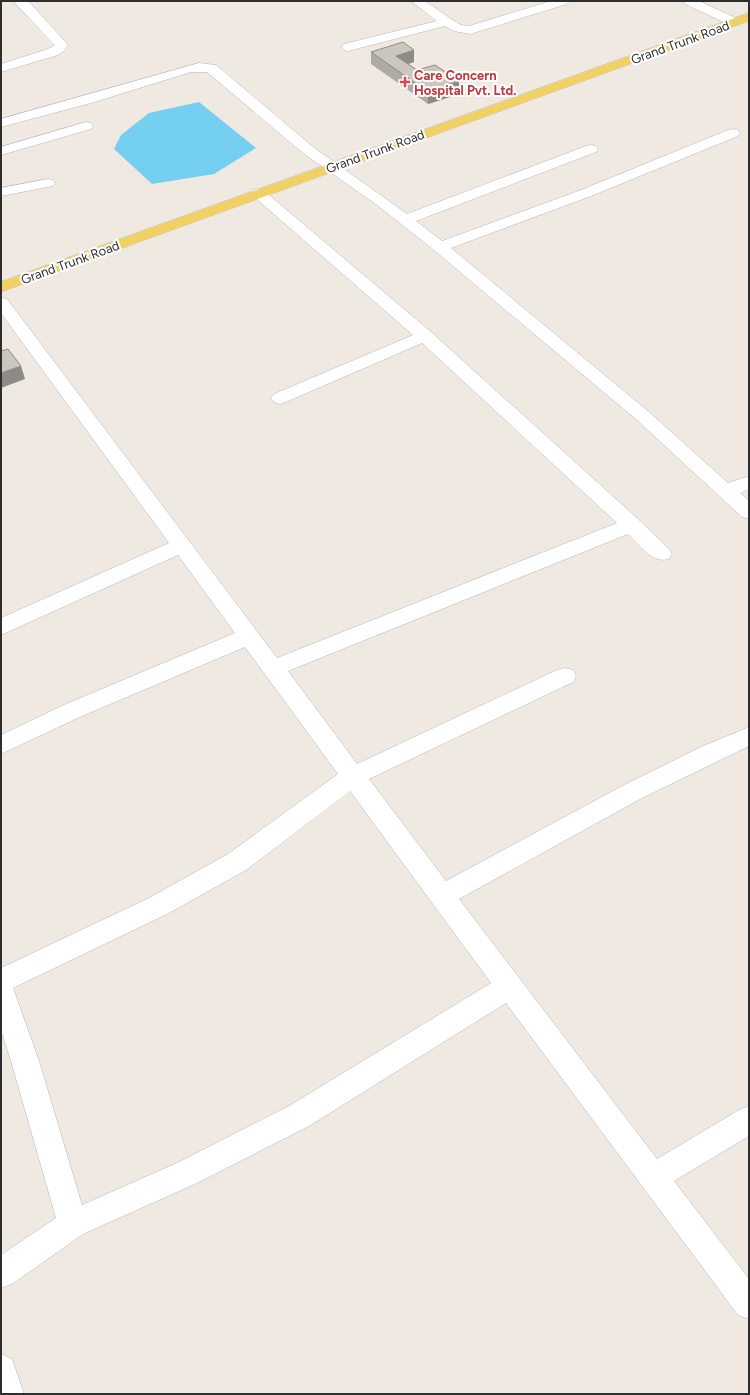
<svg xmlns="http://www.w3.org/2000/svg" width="750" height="1395" viewBox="0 0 750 1395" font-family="Figtree,sans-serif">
	<rect width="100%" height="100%" fill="#efe9e1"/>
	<path fill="#75cff0" d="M199,102L256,148L214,174L152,184L114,149L121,135L149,113Z"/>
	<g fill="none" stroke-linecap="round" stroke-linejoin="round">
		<defs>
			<path id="minor" d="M13,1H27L30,3L68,45L64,51L58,55L1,72V64L48,49L55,45Z
				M411,1H425L451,19L461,25L469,26L551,1H569L567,4L470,34L454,31L445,26L348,51L344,50L342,47L344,44L437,21Z
				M683,1H699L738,19L740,22L738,25H730L685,4Z
				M199,63L216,65L313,147L407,214L586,146L591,145L596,146L598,149L596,152L416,221L442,241L581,190L728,130L733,129L738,130L740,133L738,136L591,196L451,248L649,412L728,483L749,476V489L740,493L749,501V519L742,517L637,420L434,250L377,205L303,153L207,72H191L91,103L1,127V119Z
				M86,122L91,123L93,126L91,129L1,155V147Z
				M48,179L53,180L55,183L53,186L1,196V188Z
				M258,189L263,190L431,332L639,520L669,549L672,554L669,559C652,564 640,545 628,534L288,671L357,764L557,670L565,668L573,670L576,676L573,682L369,779L446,881L624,785L701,747L749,727V746L640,799L459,899L657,1159L739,1110L749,1106V1136L674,1181L749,1279V1319L738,1315L506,1003L309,1126L197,1183L83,1234L12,1284L1,1288V1255L56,1218L11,1061L1,1030V968L149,898L228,854L338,774L245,647L82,716L1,754V735L66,704L235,633L178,555L1,635V618L169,543L1,313V297L7,299L277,658L617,523L422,343L286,402L280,404L274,402L271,398L274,394L413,335L253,196L251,193L253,190ZM350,791L491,983L289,1106L177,1163L82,1205L39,1061L13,988L167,914L246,870Z
				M1,1354L12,1359L24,1394H1Z"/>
			<path id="primary" d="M749,13V21L1,292V282Z"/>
		</defs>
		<use href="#minor" stroke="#b4b7c1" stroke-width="1"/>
		<use href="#primary" stroke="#c9c9c9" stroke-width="1"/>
		<use href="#minor" fill="#fff" fill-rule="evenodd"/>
		<use href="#primary" fill="#f2d163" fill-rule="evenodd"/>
	</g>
	<path fill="#afaba4" d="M414,50V62L408,64L417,70L459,94L428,104L371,64V52Z"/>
	<path fill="#8e8b86" d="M414,50V62L395,68L396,56Z
		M459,81V94L428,104V92Z
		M21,366L25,379L1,388V373Z"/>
	<path fill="#cbc7bf" stroke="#8e8b86" d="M403,42L414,50L396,56L417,70L435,65L459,81L428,92L371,52Z
		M8,349L21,366L1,373V351Z"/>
	<path fill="#e0444e" stroke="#fff" stroke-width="1.5" d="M403 76h4v4h4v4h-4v4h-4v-4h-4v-4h4z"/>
	<g text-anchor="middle" stroke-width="4" stroke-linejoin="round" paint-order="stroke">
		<g font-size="13" fill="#2e2e2e" stroke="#fff">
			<text transform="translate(680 42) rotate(-20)" y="5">Grand Trunk Road</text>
			<text transform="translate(375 151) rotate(-20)" y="5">Grand Trunk Road</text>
			<text transform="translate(70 262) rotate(-20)" y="5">Grand Trunk Road</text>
		</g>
		<g font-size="13" font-weight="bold" fill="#be3a42" stroke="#fff" text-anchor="start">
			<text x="414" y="80">Care Concern<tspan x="414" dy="15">Hospital Pvt. Ltd.</tspan></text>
		</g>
	</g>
	<rect width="750" height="1395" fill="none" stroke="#2e2e2e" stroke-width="4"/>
</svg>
